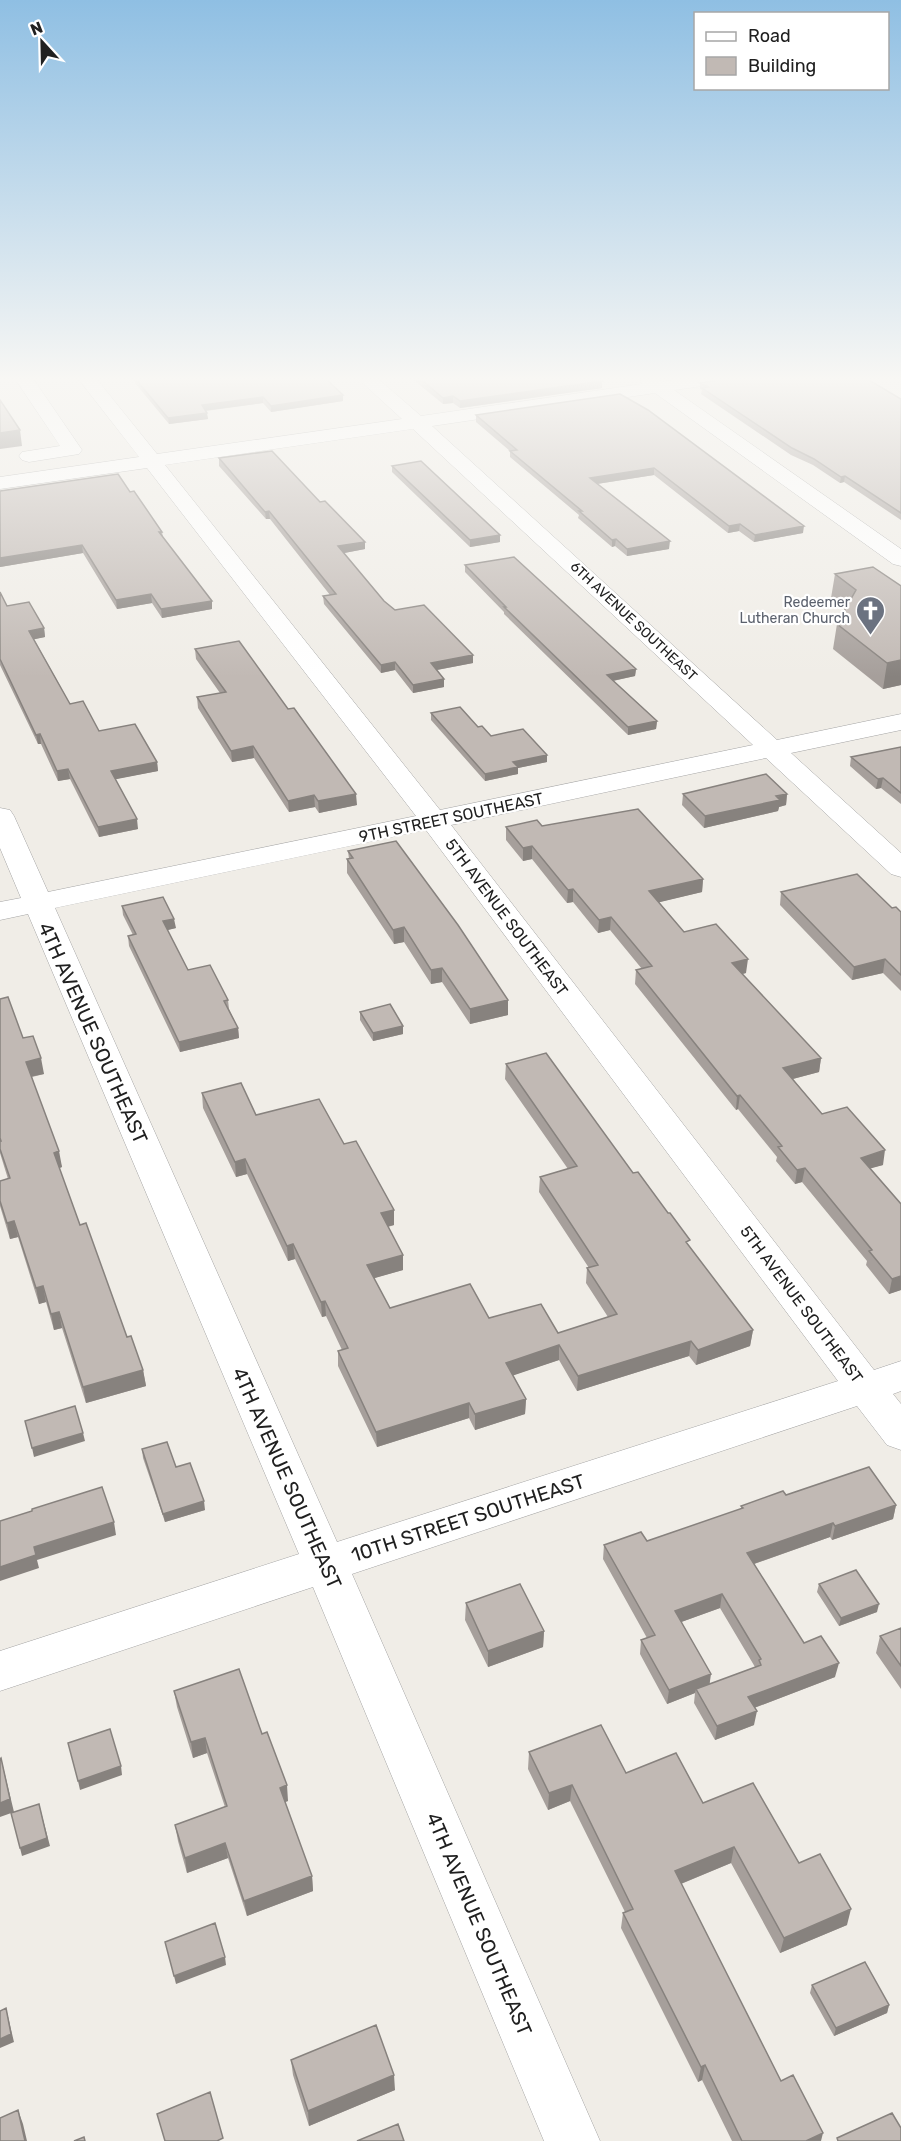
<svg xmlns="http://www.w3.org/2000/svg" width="901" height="2141" viewBox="0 0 901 2141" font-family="Rubik,sans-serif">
	<rect width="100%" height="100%" fill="#f0ede7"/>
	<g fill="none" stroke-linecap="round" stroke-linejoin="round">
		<defs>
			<path id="minor" d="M14,377H32L82,450L79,454L29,462L22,460L19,456L22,452L60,446Z
				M77,377H95L157,454L402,419L356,377H376L421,416L642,384L640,381L644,377H655L662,382L694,377H739L736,381L730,382L674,390L901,549V566L893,564L655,393L432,426L777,740L901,714V730L791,753L901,853V877L891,874L766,758L451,825L874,1370L901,1361V1391L893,1394L901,1404V1450L887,1445L857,1406L352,1574L600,2141H544L313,1587L0,1691V1651L299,1554L28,914L0,920V902L21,898L0,848V808L10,810L14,816L48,892L416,816L147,468L0,489V477L139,457ZM413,429L753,745L440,810L165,465ZM426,830L838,1381L337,1542L55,908Z"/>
		</defs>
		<use href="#minor" stroke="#a4a4a4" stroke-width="1"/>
		<use href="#minor" fill="#fff" fill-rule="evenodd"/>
	</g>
	<path fill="#a69f9b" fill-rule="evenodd" d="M134,377L343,395V401L271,412L263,403L206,411L208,419L169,424L135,383Z
		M410,377H596L602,381V388L460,408L453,403L443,404Z
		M700,383L901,399V520L844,482L840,483L813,465L791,455L701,394L702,390L700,389Z
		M620,394L803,533L754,542L739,531L728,533L654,475L597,484L669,549L627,556L615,546L612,547L578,518L579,515L510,457V451L476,422V415Z
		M219,458L320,502L365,542V549L344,553L384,601L395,610L473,663L437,670L444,679V687L413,693L395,670L381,673L324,604L323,596L330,595L270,519H266L219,466Z
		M392,466L500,535V542L470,547L392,472Z
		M0,491L130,492L162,532L163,537L212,609L162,618L152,603L117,609L83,553L0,567Z
		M465,565L636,669L635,676L613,681L657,721L656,729L628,735L504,614V612L465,572Z
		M835,574L901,586V685L883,689L833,649L837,624L845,609L831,598Z
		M0,592L7,606L44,628L45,637L34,639L70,704L99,731L157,762L158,771L115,779L138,829L99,837L70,779L58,781L41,744H38L0,665Z
		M195,649L357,805L319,813L315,807L289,812L254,758L232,762L198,708L197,697L220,693L196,659Z
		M431,713L478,727L491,736L547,762L518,768V774L485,781L431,720Z
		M901,747V804L881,788L876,789L850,766L851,757Z
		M683,794H787L786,805L779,807L778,811L704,828L682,805Z
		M542,826L703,879L702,892L659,902L684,932L746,973L742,974L821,1058L819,1072L793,1079L822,1114L883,1165L870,1168L901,1204V1290L889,1294L866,1265L867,1261L802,1182L795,1184L776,1161L777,1157L738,1109L736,1110L635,984L636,970L642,969L610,930L598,933L573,902L567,903L532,859L523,861L506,840V827Z
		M348,851L508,1000V1015L470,1024L442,982L431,984L404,942L394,944L347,873V859H349Z
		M781,892L892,908L901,912V991L883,973L852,980L780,905Z
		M122,906L176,928L167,930L188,970L228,1000L229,1009L238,1028L239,1038L180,1052L129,946L128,936L133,935L123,915Z
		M0,999L44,1074L32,1077L62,1167L59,1168L80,1225L127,1337L143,1370L146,1386L86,1403L62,1328L54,1330L46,1302L39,1304L18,1237L10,1239L0,1206V1181L8,1179L0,1153Z
		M360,1012L403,1026V1034L373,1041L360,1020Z
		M506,1064L633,1173L689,1246L753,1330L750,1346L696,1365L689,1356L577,1391L559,1360L513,1375L526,1399L525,1414L475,1430L469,1418L377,1447L338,1366V1351L342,1350L326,1316L322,1317L295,1259L288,1261L247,1174L236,1177L203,1108L202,1093L256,1115L344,1144L394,1210V1225L388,1227L403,1255V1270L374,1278L390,1308L489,1318L558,1333L608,1317L586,1283L587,1268H589L539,1192L540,1177L568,1169L505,1079Z
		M142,1449L176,1467L205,1510L165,1522L143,1458Z
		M786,1495L896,1505L893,1519L832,1540L830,1537L754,1564L804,1643L835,1677L754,1708V1725L715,1740L694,1703L695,1693L667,1704L640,1654L641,1640L647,1638L603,1559L604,1545L647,1541L741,1509V1506ZM720,1608L755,1667L710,1684L681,1622Z
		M819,1584L877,1612L839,1626L817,1592Z
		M466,1603L544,1631L543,1647L488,1667L465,1620Z
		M901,1628V1689L876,1653L880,1636Z
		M174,1691L262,1734L288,1801L285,1802L312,1876L313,1891L247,1916L228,1858L187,1873L178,1841L175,1825L225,1807L207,1753L193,1758L177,1707Z
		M529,1752L626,1773L703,1803L799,1863L847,1925L780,1953L731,1863L681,1884L781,2081L821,2141H732L702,2080L698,2082L621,1928L623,1913L625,1912L570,1801L548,1810L528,1769Z
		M812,1985L889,2005L887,2013L834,2036L810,1993Z
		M291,2060L395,2090L309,2126L293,2075Z"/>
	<path fill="#87827e" d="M602,381V388L460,408V401Z
		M343,395V401L271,412V406Z
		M453,396V403L443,404V398Z
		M263,397V403L202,411V405Z
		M207,413L208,419L169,424L168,418Z
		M20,430L22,446L0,449V433Z
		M654,468V475L590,485V478Z
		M845,476L844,482L840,483L841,477Z
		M269,511L270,519H266L265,512Z
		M740,524L739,531L728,533L729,526Z
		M804,526L803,533L754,542L755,535Z
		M500,535V542L470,547V540Z
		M616,539L615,546L612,547V540Z
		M670,541L669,549L627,556V549Z
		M365,542V549L339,554L338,546Z
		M82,545L83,553L0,567V558Z
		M151,594L152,603L117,609L116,600Z
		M212,601V609L162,618L161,609Z
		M44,628L45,637L31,640L29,631Z
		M473,655V663L431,671V663Z
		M901,660V685L883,689L887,663Z
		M395,662V670L381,673V665Z
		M636,669L635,676L607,682V675Z
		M444,679V687L413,693V685Z
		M657,721L656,729L628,735V727Z
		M40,734L41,744H38L36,735Z
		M253,746L254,758L232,762L231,751Z
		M547,755V762L518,768V774L485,781V774L513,762Z
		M157,762L158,771L112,780L111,771Z
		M68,769L70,779L58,781L57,771Z
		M883,778L881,788L876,789L878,779Z
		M356,794L357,805L319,813L318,801Z
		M787,794L786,805L779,807L778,811L704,828L705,816Z
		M314,795L315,807L289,812L288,801Z
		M137,819L138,829L99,837L98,827Z
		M532,846V859L523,861V848Z
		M703,879L702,892L648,905L649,891Z
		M573,889V902L567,903L568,890Z
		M611,917L610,930L598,933L599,920Z
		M174,919L176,928L164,931L163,921Z
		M404,927V942L394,944L393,930Z
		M748,959L746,973L731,977L732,963Z
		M885,959L883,973L852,980L854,967Z
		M442,968V982L431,984V970Z
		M508,1000V1015L470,1024V1009Z
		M403,1026V1034L373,1041V1033Z
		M238,1028L239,1038L180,1052L179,1042Z
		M41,1058L44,1074L29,1077L26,1062Z
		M821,1058L819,1072L781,1082L783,1068Z
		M740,1095L738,1109L736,1110L737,1096Z
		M885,1150L883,1165L858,1172L861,1158Z
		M59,1151L62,1167L57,1169L54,1153Z
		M245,1159L247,1174L236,1177L235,1162Z
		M805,1168L802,1182L795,1184L797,1170Z
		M394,1210V1225L381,1228V1213Z
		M14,1221L18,1237L10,1239L7,1223Z
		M293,1244L295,1259L288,1261L287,1246Z
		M403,1255V1270L368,1280L367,1265Z
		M901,1276V1290L889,1294L892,1279Z
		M43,1286L46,1302L39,1304L36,1288Z
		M325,1301L326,1316L322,1317L321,1302Z
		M59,1312L62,1328L54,1330L51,1314Z
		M753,1330L750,1346L696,1365L698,1350Z
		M691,1341L689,1356L577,1391L578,1376Z
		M559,1345V1360L506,1378V1363Z
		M143,1370L146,1386L86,1403L83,1387Z
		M526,1399L525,1414L475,1430V1414Z
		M469,1403V1418L377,1447L376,1432Z
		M83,1433L85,1441L34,1457L32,1448Z
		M204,1501L205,1510L165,1522L163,1514Z
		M896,1505L893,1519L832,1540L835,1526Z
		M114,1522L116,1535L37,1560L39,1568L0,1581V1567L34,1547Z
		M833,1523L830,1537L745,1567L747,1553Z
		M722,1594L720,1608L673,1625L675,1611Z
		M879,1604L877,1612L839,1626L841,1618Z
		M544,1631L543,1647L488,1667V1651Z
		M839,1663L835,1677L746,1711L748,1697Z
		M711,1674L709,1688L696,1689L695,1693L667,1704L669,1690Z
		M757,1711L754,1725L715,1740L717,1726Z
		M205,1738L207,1753L193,1758L191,1742Z
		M1,1758L14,1812L0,1817V1803Z
		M121,1766L122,1775L80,1790L78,1781Z
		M287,1785L288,1801L282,1803L280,1788Z
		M572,1785L570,1801L548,1810L549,1793Z
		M39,1804L50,1846L22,1856L20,1848Z
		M225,1843L228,1858L187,1873L185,1858Z
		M734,1847L731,1863L673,1887L675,1871Z
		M312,1876L313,1891L247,1916L244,1901Z
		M851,1909L847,1925L780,1953L784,1938Z
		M225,1957L226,1965L176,1984L174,1976Z
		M889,2005L887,2013L834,2036L836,2028Z
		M6,2008L14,2042L0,2048V2039Z
		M705,2065L702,2080L698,2082L701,2067Z
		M394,2075L395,2090L309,2126L308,2111Z
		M18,2110L23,2124L27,2141H25Z
		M823,2133L821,2141H806Z"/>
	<path fill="#c1b9b4" stroke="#87827e" stroke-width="1.5" d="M134,377H324L343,395L271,406L263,397L202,405L207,413L168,418Z
		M418,377H596L602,381L460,401L453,396L443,398Z
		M737,377H864L901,399V513L845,476L841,477L814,459L792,448L702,388L708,387L700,383Z
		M620,394L648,410L804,526L755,535L740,524L729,526L654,468L590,478L670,541L627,549L616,539L612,540L579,511H582L510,451L517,450L476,415Z
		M0,400L20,430L0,433Z
		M272,451L320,502L325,501L365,542L338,546L384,601L395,610L424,605L473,655L431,663L444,679L413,685L395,662L381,665L323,596L336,594L269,511L265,512L219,458Z
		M421,461L500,535L470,540L392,466Z
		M118,474L130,492L134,491L162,532H159L212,601L161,609L151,594L116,600L82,545L0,558V491Z
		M514,557L636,669L607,675L657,721L628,727L504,607H506L465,565Z
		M873,567L901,586V660L887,663L837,624L856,590L835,574Z
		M0,592L7,606L29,602L44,628L29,631L70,704L83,701L99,731L135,724L157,762L111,771L137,819L98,827L68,769L57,771L40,734L36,735L0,659Z
		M239,641L288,709L294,708L356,794L318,801L314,795L288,801L253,746L231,751L197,697L226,692L195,649Z
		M460,707L478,727L482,726L491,736L523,729L547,755L513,762L518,767L485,774L431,713Z
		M901,747V793L883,778L878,779L851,757Z
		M766,774L787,794L776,796L780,800L705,816L683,794Z
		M638,809L703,879L649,891L684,932L716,924L748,959L732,963L821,1058L783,1068L822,1114L847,1107L885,1150L861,1158L901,1204V1276L892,1279L869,1251L872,1250L805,1168L797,1170L778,1147L782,1146L740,1095L737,1096L636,970L652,966L611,917L599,920L573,889L568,890L532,846L523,848L506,827L537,820L542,826Z
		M396,841L458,925L508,1000L470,1009L442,968L431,970L404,927L393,930L347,859L353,858L348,851Z
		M857,874L892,908L896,907L901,912V975L885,959L854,967L781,892Z
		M163,897L174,919L163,921L188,970L210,965L228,1000L224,1001L238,1028L179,1042L128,936L136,934L122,906Z
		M8,997L23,1038L33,1036L41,1058L26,1062L59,1151L54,1153L80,1225L86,1223L127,1337L131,1336L143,1370L83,1387L59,1312L51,1314L43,1286L36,1288L14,1221L7,1223L0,1201V1181L10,1178L0,1149V1141H1L0,1138V999Z
		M390,1004L403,1026L373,1033L360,1012Z
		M546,1053L633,1173L638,1172L668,1213H670L690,1240L686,1242L753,1330L698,1350L691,1341L578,1376L559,1345L506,1363L526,1399L475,1414L469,1403L376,1432L338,1351L348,1348L325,1301L321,1302L293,1244L287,1246L245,1159L235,1162L202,1093L241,1083L256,1115L319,1099L344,1144L356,1141L394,1210L381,1213L403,1255L367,1265L390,1308L470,1284L489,1318L541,1304L558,1333L617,1314L587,1268L598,1265L540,1177L577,1166L506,1064Z
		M75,1406L83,1433L32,1448L25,1421Z
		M167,1442L176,1467L190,1463L204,1501L163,1514L142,1449Z
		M869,1467L896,1505L835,1526L833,1523L747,1553L804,1643L821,1636L839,1663L748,1697L757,1711L717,1726L696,1689L761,1665L759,1660L761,1659L722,1594L675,1611L711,1674L669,1690L641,1640L655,1635L604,1545L641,1532L647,1541L743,1508L741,1506L783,1491L786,1495Z
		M102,1487L114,1522L34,1547L36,1555L0,1567V1521L32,1511V1509Z
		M856,1570L879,1604L841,1618L819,1584Z
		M520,1584L544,1631L488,1651L466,1603Z
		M901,1628V1666L880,1636Z
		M239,1669L262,1734L267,1732L287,1785L280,1788L312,1876L244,1901L225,1843L185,1858L175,1825L227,1806L205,1738L191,1742L174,1691Z
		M601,1725L626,1773L676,1753L703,1803L753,1783L799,1863L820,1854L851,1909L784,1938L734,1847L675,1871L781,2081L793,2075L823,2133L806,2141H742L705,2065L701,2067L623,1913L633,1909L572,1785L549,1793L529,1752Z
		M110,1729L121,1766L78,1781L68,1743Z
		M1,1758L10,1799L0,1803V1759Z
		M39,1804L47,1838L20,1848L11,1813Z
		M215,1923L225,1957L174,1976L165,1942Z
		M865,1962L889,2005L836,2028L812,1985Z
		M6,2008L11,2034L0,2039V2011Z
		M376,2025L394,2075L308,2111L291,2060Z
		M210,2092L223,2138L217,2141H165L157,2114Z
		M18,2110L25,2141H0V2118Z
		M892,2113L901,2128V2141H838L837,2138Z
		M398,2124L404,2141H357Z
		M84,2137L85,2141H74Z"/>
	<linearGradient id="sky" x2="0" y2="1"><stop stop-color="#8fbfe3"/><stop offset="0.56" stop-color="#f8f7f4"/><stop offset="1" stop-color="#f8f7f4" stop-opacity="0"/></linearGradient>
	<rect width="901" height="677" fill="url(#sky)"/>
	<defs>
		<symbol id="church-pin" viewBox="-11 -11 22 30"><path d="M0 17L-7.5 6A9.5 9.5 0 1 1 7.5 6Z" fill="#6b7280" stroke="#fff"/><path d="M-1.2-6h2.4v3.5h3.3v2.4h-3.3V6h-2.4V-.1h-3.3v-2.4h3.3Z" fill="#fff"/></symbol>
	</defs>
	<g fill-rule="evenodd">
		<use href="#church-pin" x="854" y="594" width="33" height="45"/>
	</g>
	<g text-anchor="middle" stroke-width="4.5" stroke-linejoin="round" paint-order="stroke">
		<g font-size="14" fill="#5b616d" stroke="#fff" text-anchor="end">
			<text x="850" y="607">Redeemer<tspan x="850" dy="16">Lutheran Church</tspan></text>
		</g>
		<g font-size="14" fill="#202020" stroke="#fff">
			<text transform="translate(634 621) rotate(43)" y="5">6TH AVENUE SOUTHEAST</text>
		</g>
		<g font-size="16" fill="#202020" stroke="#fff">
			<text transform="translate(451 817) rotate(-12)" y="6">9TH STREET SOUTHEAST</text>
			<text transform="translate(507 917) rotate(53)" y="6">5TH AVENUE SOUTHEAST</text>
			<text transform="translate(802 1304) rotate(53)" y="6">5TH AVENUE SOUTHEAST</text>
		</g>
		<g font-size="20" fill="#202020" stroke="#fff">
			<text transform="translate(93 1033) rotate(66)" y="7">4TH AVENUE SOUTHEAST</text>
			<text transform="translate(287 1478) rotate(66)" y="7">4TH AVENUE SOUTHEAST</text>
			<text transform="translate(468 1518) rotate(-18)" y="7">10TH STREET SOUTHEAST</text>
			<text transform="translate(479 1924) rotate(67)" y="7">4TH AVENUE SOUTHEAST</text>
		</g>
	</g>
	<rect x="694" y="12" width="195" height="78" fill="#ffffff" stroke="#a6a6a6" stroke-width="1.5"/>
	<rect x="706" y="32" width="30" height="9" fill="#ffffff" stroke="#a6a6a6" stroke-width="1.5"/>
	<text x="748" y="42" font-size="18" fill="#202020">Road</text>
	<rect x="706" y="57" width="30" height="18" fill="#c1b9b4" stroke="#a6a6a6" stroke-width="1.5"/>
	<text x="748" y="72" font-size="18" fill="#202020">Building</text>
	<g transform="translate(42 42) rotate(338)" stroke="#ffffff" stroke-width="4.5" paint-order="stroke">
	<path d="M0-4.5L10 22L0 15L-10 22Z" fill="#202020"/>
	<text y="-9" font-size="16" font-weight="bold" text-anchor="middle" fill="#202020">N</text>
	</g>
</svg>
